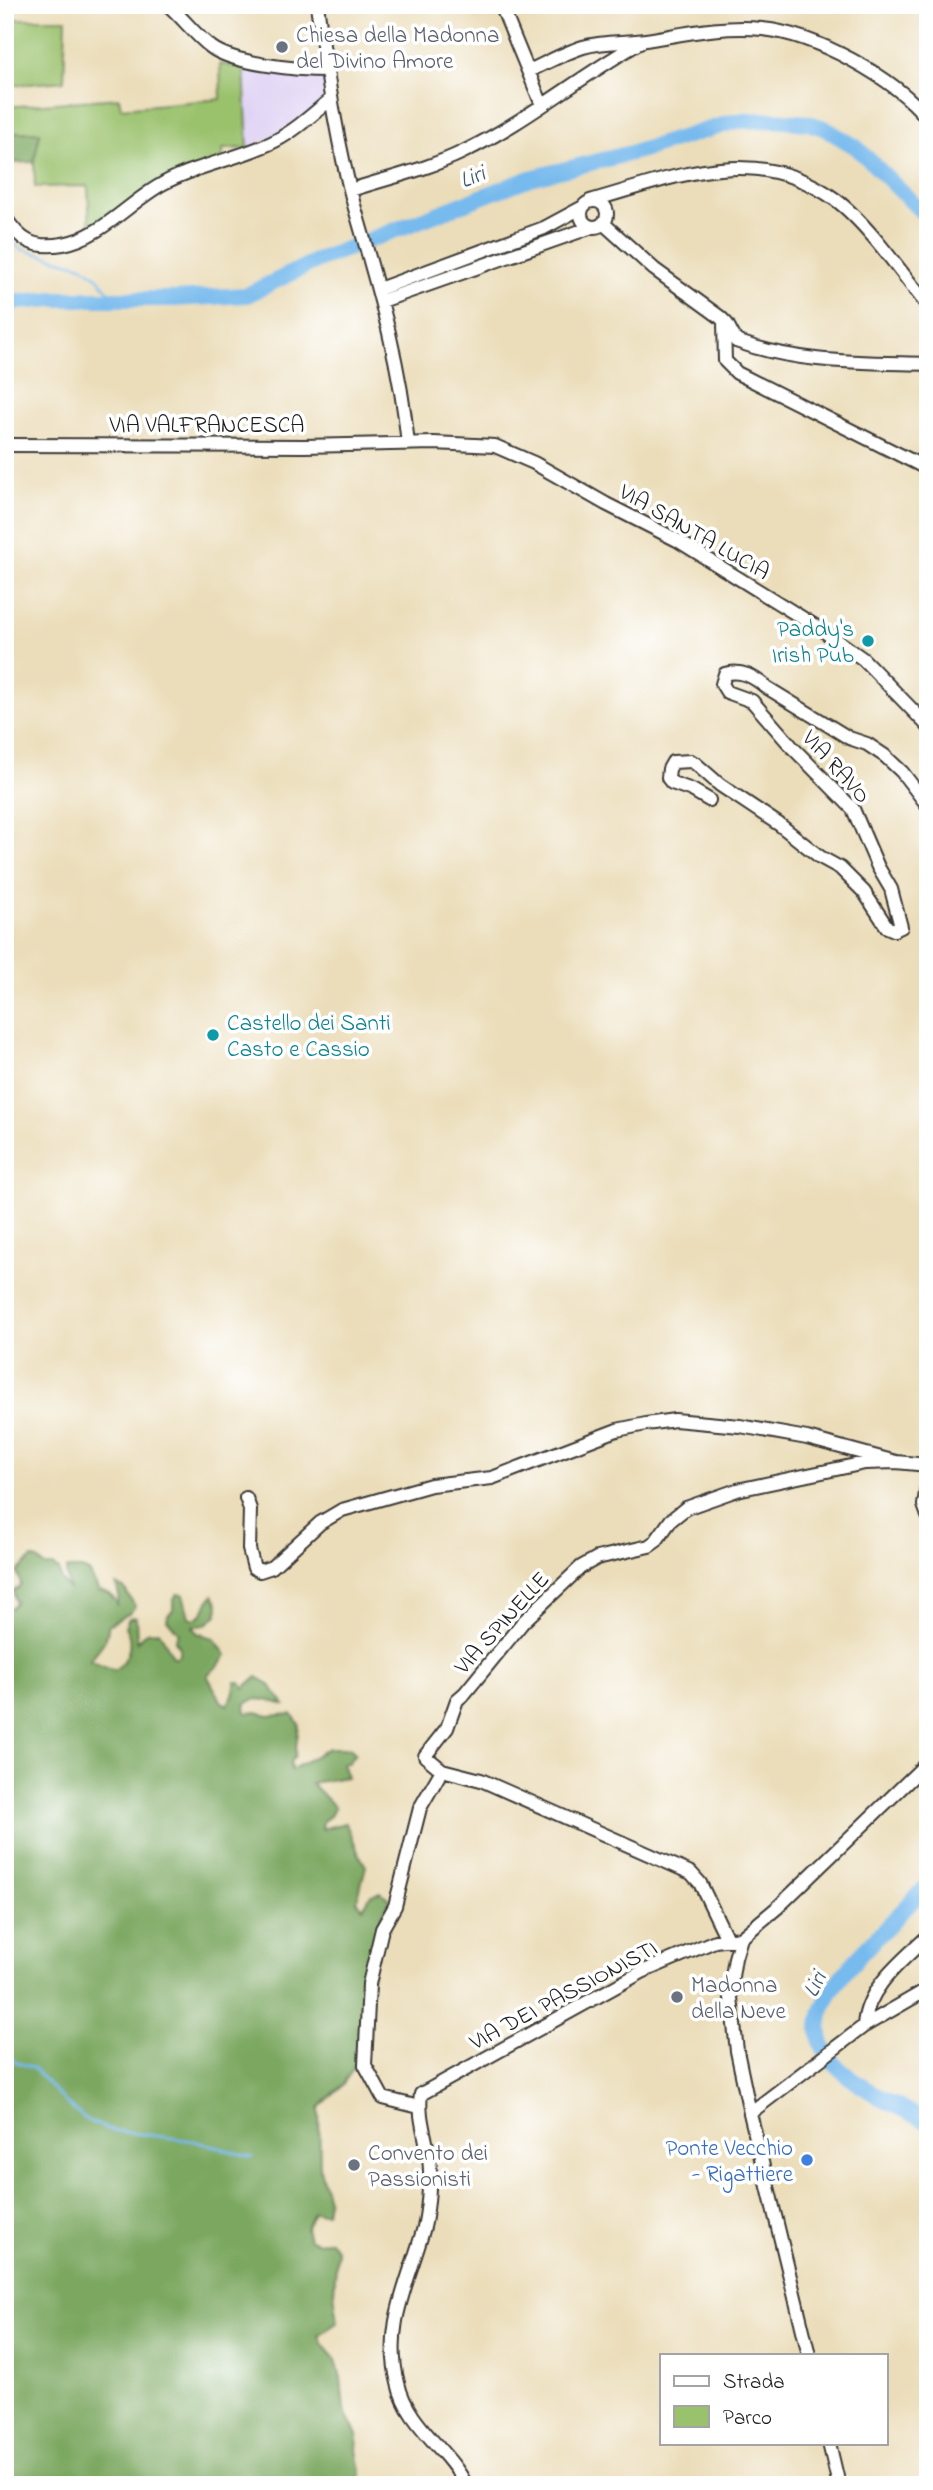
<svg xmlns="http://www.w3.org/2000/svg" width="933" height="2490" viewBox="0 0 933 2490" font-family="'Indie Flower',sans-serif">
	<rect width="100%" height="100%" fill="#fff"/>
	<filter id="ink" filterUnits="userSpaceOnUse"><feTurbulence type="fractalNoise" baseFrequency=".0143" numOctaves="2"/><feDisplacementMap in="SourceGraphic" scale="14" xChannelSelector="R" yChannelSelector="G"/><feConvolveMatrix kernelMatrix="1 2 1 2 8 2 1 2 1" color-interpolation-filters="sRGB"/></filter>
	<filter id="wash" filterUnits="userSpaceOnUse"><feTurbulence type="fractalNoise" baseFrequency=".00686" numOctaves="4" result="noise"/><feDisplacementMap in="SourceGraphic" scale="28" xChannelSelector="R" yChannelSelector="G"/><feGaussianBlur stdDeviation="1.57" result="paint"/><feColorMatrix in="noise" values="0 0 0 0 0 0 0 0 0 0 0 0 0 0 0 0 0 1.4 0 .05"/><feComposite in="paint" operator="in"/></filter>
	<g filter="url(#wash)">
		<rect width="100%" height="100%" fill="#ebddb9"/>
		<path fill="#e0d4f4" d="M245,66L300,75L325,71L329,98L294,126L248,148Z"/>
		<path fill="#9ac16c" stroke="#5b6e44" stroke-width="2" d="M5,19H66L64,81L5,86Z
			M220,64L244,68L248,148L223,149V157L90,231L88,186L35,187L34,162L40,132L5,133V107L119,98L121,108L221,99Z"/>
		<path fill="#7ba760" stroke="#4c623e" stroke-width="2" d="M40,132L34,162L5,163V133Z
			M32,1558L38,1560L44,1566H52L59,1570L61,1580L69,1589L66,1574L67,1569H82L89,1572L99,1591C107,1591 114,1597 117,1604L119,1595L116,1585L124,1588L135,1606L130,1613L108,1625C110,1639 98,1649 90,1660L114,1670C129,1661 134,1642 125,1627L129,1618L136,1617L137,1642L146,1632L159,1631L174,1658L180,1655V1647L175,1641L179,1633L167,1620L168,1615L173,1610V1601L177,1594H183L189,1617L195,1619L203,1613L207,1603L213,1595L218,1603L217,1615L205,1625L193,1626L197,1633L214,1638L226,1655L218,1666L207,1675L221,1701L227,1705L233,1695L236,1682H241L244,1688L257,1677L269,1684L285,1705C272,1702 256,1694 245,1705L246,1713L257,1712L268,1716L292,1714L299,1724L295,1756L290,1762L291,1770L329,1748H350L355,1753L348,1763H342L347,1777L311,1783L335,1807L330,1816L323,1821L322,1829L345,1823C354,1837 356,1852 366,1866L357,1901L363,1908L371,1895L381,1892L390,1900L380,1921L361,2049L353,2069L342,2085L319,2108L320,2168L328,2200L326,2213L313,2212L306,2227L309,2240L319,2243L330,2240L337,2250L334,2293L338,2322L319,2335L323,2345L336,2360L341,2378L344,2410L358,2437L357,2450L361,2471L360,2485H5V1605L11,1608L16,1603L13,1591L19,1588L21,1584L17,1572Z"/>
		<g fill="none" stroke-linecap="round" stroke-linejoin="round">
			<path stroke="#77baed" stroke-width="2.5" d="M5,240L24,250L82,266L97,277L115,299
				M5,2057L34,2069L68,2105L88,2121L111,2130L194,2141L252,2157"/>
			<path stroke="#77baed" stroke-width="16" d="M5,303L54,299H173L247,295L318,260L530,178L639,151L736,121L773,120L808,123L824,128L856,147L928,218
				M928,1885C910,1903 892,1921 875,1939C847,1969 794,2019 833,2062C855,2087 898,2107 928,2122"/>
		</g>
	</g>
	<g filter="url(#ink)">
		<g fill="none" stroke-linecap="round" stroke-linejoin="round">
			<defs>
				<path id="minor" d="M168,5C183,18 195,35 211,47C233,64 298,70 327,70
					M317,5C327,72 336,139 354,205C377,285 400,360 408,444
					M501,5L542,105
					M529,71C546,63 564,53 583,47C603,41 625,43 646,40C684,34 723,25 762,29C815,34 894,77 928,119
					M351,190C388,178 428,169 463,152C526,122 580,76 641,42
					M590,201C675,177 756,141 836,200C867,223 903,275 928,306
					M581 214a13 13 0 1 1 26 0a13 13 0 1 1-26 0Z
					M5,217C20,241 34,249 63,244C102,237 130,201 164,183C199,164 240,159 275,141C296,130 313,114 331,99
					M603,223L654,269L720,317L727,324L736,341C798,364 863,362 928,364
					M379,289L544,228L583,207
					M382,301L592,227
					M724,323L725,361L737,373L928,469
					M5,445L304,446L434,443L495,446L534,463L606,504L677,540L825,632L863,659L928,726
					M709,800L692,790L672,783L668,778L669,769L673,762L691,761L696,764L720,785L780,825L820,857L840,868L864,892L887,927L894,930L901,927L891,889L878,867L853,809L793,748L752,701L727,692L722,684L725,674C741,669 754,677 766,687L849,738L867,744L885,756L902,772L928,806
					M928,1480L924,1505L928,1516
					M246,1498L250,1509L249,1549L254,1568L260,1571L272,1567L320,1523L342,1510L431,1485L492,1478L617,1430L646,1424L675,1420L740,1426L807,1438L896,1462
					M442,1770L425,1756L447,1728L457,1700L465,1693L523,1622L581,1567L597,1558L649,1546L656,1541L671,1520L686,1508L737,1490L865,1463L896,1462L928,1465
					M741,1938L735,1958L730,1989L737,2051L750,2113L809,2355
					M741,1938L778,1907L928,1762
					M864,2026C866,1988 902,1961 928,1936
					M419,2107L383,2098L365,2065L369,1984L382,1929L395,1906L420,1808L442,1770L481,1780L691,1873L700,1883L727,1939
					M750,2113L864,2026L928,1989
					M829,2443L839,2485
					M466,2485C448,2449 407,2425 398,2383C383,2325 409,2282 424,2227C428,2211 429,2191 430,2174C431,2147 417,2121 421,2094L642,1972L715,1941L741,1938"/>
			</defs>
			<use href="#minor" stroke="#3b3934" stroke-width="16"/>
			<use href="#minor" stroke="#fff" stroke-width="12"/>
		</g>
	</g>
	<g fill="#6b7280" stroke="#fff" stroke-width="2.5">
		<circle cx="282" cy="47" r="7"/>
		<circle cx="677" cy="1997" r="7"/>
		<circle cx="354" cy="2165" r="7"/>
	</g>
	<g fill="#0f9aa8" stroke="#fff" stroke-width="2.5">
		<circle cx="868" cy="641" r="7"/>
		<circle cx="213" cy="1035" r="7"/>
	</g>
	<circle fill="#3f7fe0" stroke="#fff" stroke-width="2.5" cx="807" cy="2160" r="7"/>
	<g text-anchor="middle" stroke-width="7" stroke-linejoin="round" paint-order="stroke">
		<g font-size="23" fill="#5b616d" stroke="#fff" text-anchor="start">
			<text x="296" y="42">Chiesa della Madonna<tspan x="296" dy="26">del Divino Amore</tspan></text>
			<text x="691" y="1992">Madonna<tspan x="691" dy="26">della Neve</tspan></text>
			<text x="368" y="2160">Convento dei<tspan x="368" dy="26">Passionisti</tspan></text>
		</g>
		<g font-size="23" fill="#1c1c1c" stroke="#fff">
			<text x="207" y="432">VIA VALFRANCESCA</text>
			<text transform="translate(695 531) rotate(30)" y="8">VIA SANTA LUCIA</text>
			<text transform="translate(837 766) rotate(48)" y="8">VIA RAVO</text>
			<text transform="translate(501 1622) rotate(-48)" y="8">VIA SPINELLE</text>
			<text transform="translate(563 1994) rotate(-28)" y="8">VIA DEI PASSIONISTI</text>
		</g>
		<g font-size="23" fill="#0d838f" stroke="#fff" text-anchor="end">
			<text x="854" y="636">Paddy's<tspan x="854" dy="26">Irish Pub</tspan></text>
			<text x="227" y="1030" text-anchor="start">Castello dei Santi<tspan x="227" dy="26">Casto e Cassio</tspan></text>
		</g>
		<g font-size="23" fill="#366cbe" stroke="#fff" text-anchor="end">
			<text x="793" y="2155">Ponte Vecchio<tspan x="793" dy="26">- Rigattiere</tspan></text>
		</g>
		<g font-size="24" font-style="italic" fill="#405b70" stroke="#fff">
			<text transform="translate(472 176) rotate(-21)" y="8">Liri</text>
			<text transform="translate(814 1984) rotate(-63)" y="8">Liri</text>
		</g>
	</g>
	<rect width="933" height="2490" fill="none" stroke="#fff" stroke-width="28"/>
	<rect x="660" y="2354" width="228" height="91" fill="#ffffff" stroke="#a4a4a4" stroke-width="2"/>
	<rect x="674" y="2376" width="35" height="10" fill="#ffffff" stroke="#a4a4a4" stroke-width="2"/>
	<text x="723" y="2388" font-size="21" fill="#1c1c1c">Strada</text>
	<rect x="674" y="2406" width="35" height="21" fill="#9ac16c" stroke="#a4a4a4" stroke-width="2"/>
	<text x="723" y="2424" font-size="21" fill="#1c1c1c">Parco</text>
</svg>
